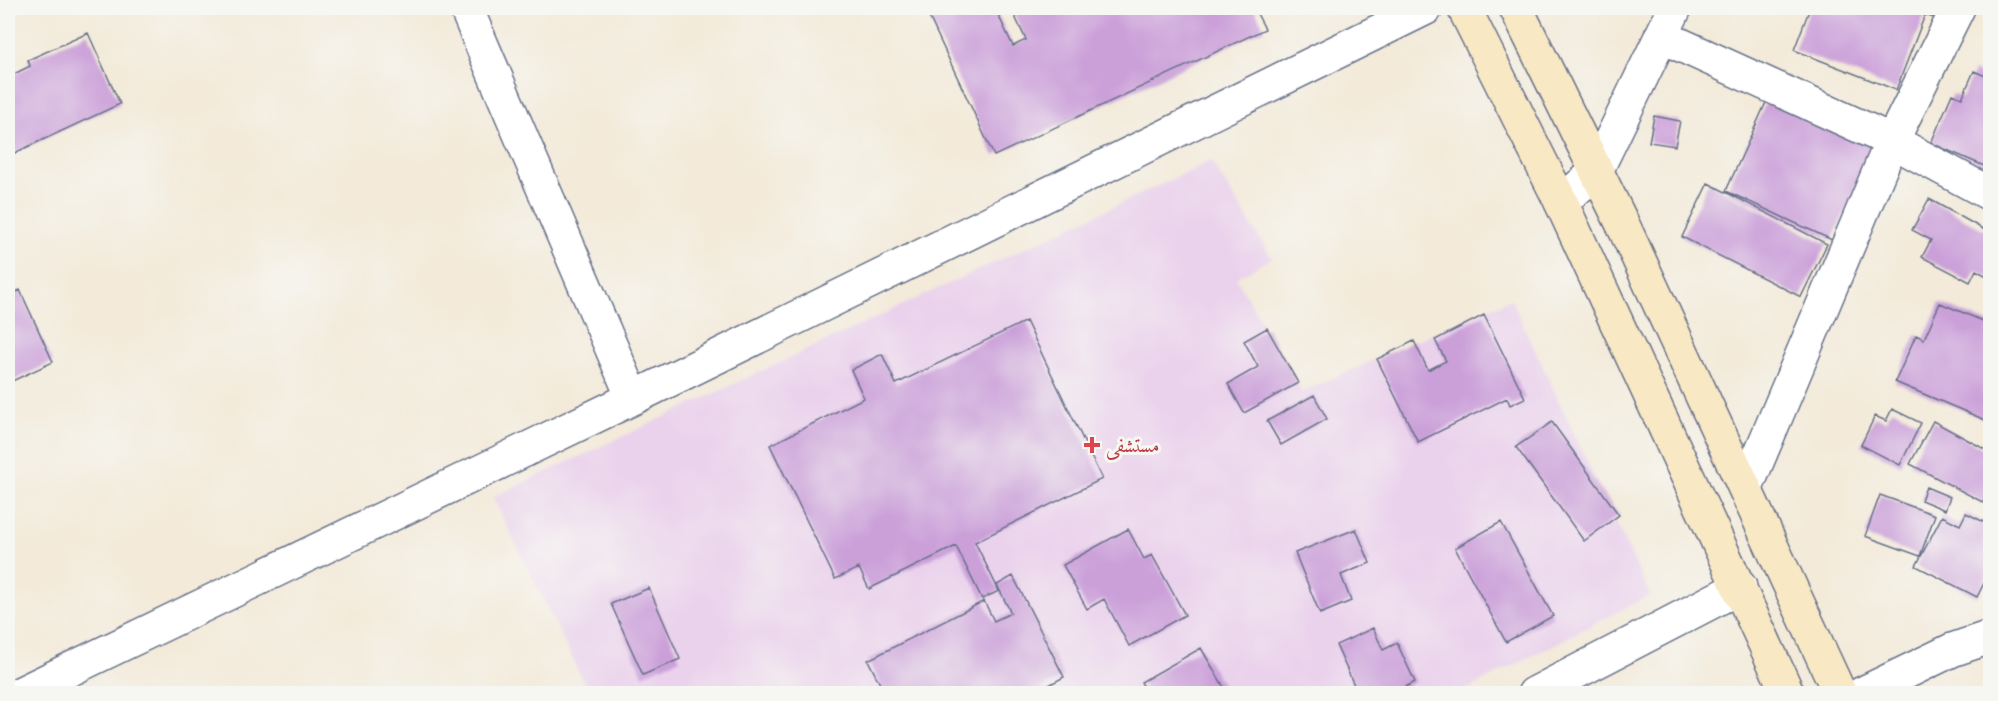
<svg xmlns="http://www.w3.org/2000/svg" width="1998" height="701" viewBox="0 0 1998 701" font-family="'IM FELL French Canon',Amiri,serif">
	<rect width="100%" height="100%" fill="#f6f6f2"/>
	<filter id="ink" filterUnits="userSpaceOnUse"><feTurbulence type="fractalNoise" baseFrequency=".0167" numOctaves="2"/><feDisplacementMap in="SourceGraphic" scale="12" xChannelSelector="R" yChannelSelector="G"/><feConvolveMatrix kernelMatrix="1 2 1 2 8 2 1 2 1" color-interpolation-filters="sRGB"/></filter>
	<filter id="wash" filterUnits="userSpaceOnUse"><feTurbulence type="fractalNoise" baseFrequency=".008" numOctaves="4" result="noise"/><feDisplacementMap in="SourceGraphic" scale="24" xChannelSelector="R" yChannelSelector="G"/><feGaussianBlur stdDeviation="1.35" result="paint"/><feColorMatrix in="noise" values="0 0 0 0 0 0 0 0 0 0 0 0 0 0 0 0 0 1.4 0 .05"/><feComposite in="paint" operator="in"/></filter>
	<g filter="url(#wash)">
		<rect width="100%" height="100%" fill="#f3ead9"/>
		<path fill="#ead1ec" d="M1211,161L1272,258L1236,278L1302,392L1511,299L1650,595L1460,693H589L493,497Z"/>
		<g id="blocks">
			<path fill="#cba0d9" d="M925,8H995L1013,46L1026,40L1011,8H1254L1265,29L994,156Z
				M1810,8H1941L1937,19L1925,15L1896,90L1794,50Z
				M88,33L120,104L8,156V77L30,66L28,60Z
				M1974,71L1990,78V163L1985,161L1984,166L1931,143L1952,94L1962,98Z
				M1768,98L1876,146L1832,240L1726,191Z
				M1654,116L1680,121L1675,146L1649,142Z
				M1708,183L1827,244L1801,297L1682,237Z
				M1929,199L1990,233V278L1976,270L1970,282L1922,257L1931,240L1912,230Z
				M20,290L53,362L8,383V296Z
				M1940,303L1990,324V422L1895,382L1916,335L1924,339Z
				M1484,315L1525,398L1510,405L1507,398L1418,442L1377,359L1414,341L1428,370L1446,361L1435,340Z
				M1026,321L1102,479L975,542L999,591L982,599L956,546L869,589L859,568L835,579L770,445L864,398L851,370L882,354L896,384Z
				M1267,328L1298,383L1244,413L1228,384L1258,367L1244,341Z
				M1314,395L1327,419L1281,445L1267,421Z
				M1892,409L1921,423L1900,465L1861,445L1875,416L1886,421Z
				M1933,421L1990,452V506L1910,464Z
				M1552,422L1619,515L1584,541L1516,447Z
				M1926,487L1950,497L1945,510L1921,500Z
				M1880,495L1935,515L1920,556L1865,536Z
				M1966,513L1990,525V571L1977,597L1916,566L1942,516L1960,525Z
				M1501,522L1553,616L1506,642L1455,548Z
				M1128,529L1144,559L1152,555L1185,615L1129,646L1104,599L1087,609L1063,565Z
				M1356,529L1370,563L1341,575L1351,601L1320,614L1295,553Z
				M1013,576L1064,677L1043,688L1045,694H885L868,660L984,601L994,621L1011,613L997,585Z
				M649,588L680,659L643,675L611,604Z
				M1373,628L1383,650L1397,643L1415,682L1392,694H1358L1336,645Z
				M1201,648L1228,694H1148L1141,682Z"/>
		</g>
	</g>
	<g filter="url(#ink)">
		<use href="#blocks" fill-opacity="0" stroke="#677089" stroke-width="1.5"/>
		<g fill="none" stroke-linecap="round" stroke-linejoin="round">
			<defs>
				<path id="street" d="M466,8L633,398
					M1661,36L1892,141L1990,194
					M1561,202L1595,173L1675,8
					M1746,488L1892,141L1958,8
					M19,694L633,398L1426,8
					M1534,694L1740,587
					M1861,694L1952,650L1990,637"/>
				<path id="secondary" d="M1464,8L1561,202L1788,694
					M1516,8L1623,225L1840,694"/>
			</defs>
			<use href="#street" stroke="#677089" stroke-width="36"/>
			<use href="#secondary" stroke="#677089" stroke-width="36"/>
			<use href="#street" stroke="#fff" stroke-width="33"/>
			<use href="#secondary" stroke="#f8e8c3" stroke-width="33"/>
		</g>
	</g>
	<path fill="#e0444e" stroke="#f6f6f2" stroke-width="2" d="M1089 436h6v6h6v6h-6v6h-6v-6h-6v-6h6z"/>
	<g text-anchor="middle" stroke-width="6" stroke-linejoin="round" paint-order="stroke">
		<g font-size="20" fill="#be3a42" stroke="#f6f6f2" text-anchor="start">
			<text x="1106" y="452">مستشفى</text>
		</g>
	</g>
	<rect width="1998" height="701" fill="none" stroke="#f6f6f2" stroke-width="30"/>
</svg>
